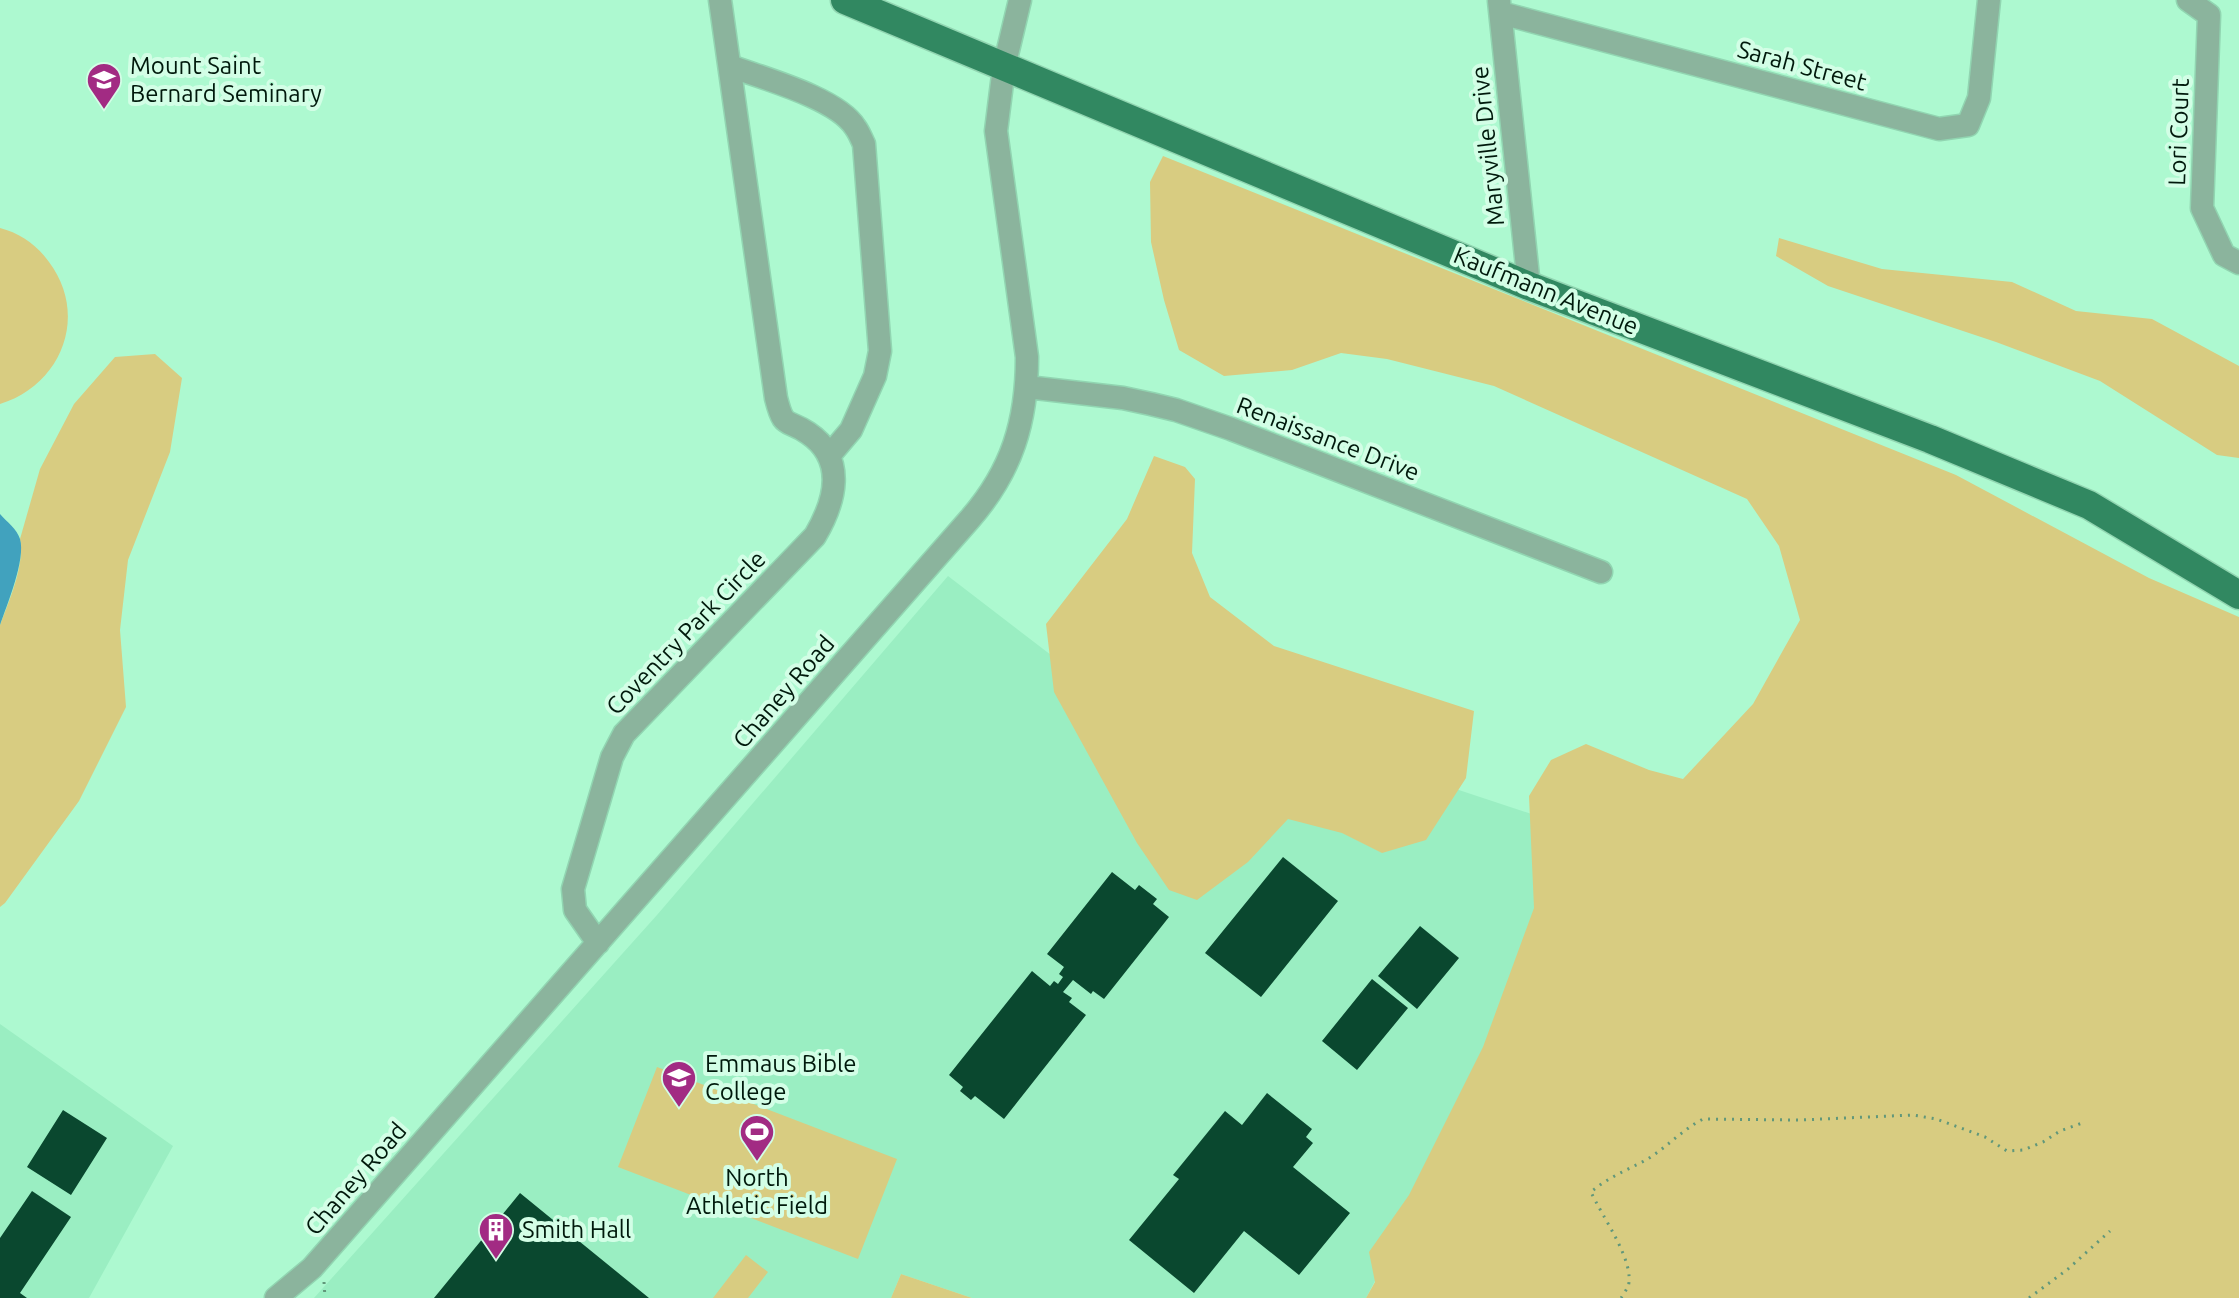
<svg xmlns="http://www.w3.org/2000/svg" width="2239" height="1298" viewBox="0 0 2239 1298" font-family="Ubuntu,sans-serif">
	<rect width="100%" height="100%" fill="#adf9d0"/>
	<path fill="#9aeec2" d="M948,576L1051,655L1607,839L1366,1298H972L901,1274L891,1298H314L657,915Z
		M0,1024L173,1146L89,1298H0Z"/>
	<path fill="#d8cc81" d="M1163,156L1956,475L2149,578L2239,617V1298H1366L1375,1282L1369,1252L1409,1195L1483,1047L1534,908L1529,796L1551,760L1586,744L1649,770L1683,779L1753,704L1800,620L1779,546L1747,499L1494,386L1387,359L1341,353L1292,370L1224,376L1179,350L1164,300L1151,242L1150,182Z
		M0,228C20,233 37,245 49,262C89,315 62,385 0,404Z
		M1779,238L1882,269L2012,282L2076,311L2152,319L2239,366V458L2217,455L2100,381L1996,342L1828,286L1776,256Z
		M155,354L182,378L170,452L128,560L120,630L126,707L79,801L5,903L0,907V625C9,601 25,565 20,539L40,469L74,404L115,357Z
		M1154,456L1185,467L1195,479L1192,553L1210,597L1274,646L1474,711L1466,778L1426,840L1382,853L1342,833L1288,819L1248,862L1197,900L1169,890L1137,843L1054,692L1046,624L1127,519Z
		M657,1067L897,1159L858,1259L618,1167Z
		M746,1255L768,1272L748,1298H713Z
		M901,1274L972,1298H891Z"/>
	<path fill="#41a2be" d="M0,514C7,522 17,529 20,539C26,559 7,605 0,625Z"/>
	<path fill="#0a482f" d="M1283,857L1338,901L1261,997L1205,953Z
		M1112,872L1135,890L1139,885L1157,899L1153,904L1169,917L1104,999L1093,991L1091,994L1073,980L1063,992L1072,998L1069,1002L1086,1015L1004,1119L975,1096L971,1100L960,1091L963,1087L949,1075L1032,971L1050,986L1054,981L1058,984L1063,977L1059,974L1064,967L1047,954Z
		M1420,926L1459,958L1417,1009L1378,976Z
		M1372,979L1408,1008L1357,1070L1322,1041Z
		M1267,1093L1312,1129L1306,1137L1313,1143L1293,1167L1350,1213L1299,1275L1244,1231L1194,1293L1129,1240L1179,1179L1173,1175L1225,1111L1242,1125Z
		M63,1110L107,1138L71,1195L27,1167Z
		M32,1191L71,1217L20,1293L27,1298H0V1238Z
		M520,1193L558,1224L649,1298H434Z"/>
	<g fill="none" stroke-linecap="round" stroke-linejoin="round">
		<defs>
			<path id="minor" d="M2188,0L2209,15L2202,208L2224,255L2239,263
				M1499,1L1529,286
				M1501,13L1939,129L1968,125L1979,98L1989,0
				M730,66C762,78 837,98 855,127C859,132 861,138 864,144L880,351L875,376L851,430L829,456
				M1027,387L1123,398L1151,404L1176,410L1231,429L1601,572
				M598,943L575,910L573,889L612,757L624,734L815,536C835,502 847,459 808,433C786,418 784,430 776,398L720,0
				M276,1298L312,1268L969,520C1012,471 1027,422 1027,357L996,131L1004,67L1020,0"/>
			<path id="major" d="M845,0L1529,286L1930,439L2089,505L2239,595"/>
		</defs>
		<use href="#minor" stroke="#91d5b1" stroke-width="25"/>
		<use href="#major" stroke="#91d5b1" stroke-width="31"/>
		<path stroke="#61977a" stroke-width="3" stroke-dasharray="2 6" stroke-linecap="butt" d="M324,1282L325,1298
			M1621,1298C1622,1297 1627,1288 1628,1287C1636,1262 1601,1215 1591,1192C1607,1178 1627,1170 1646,1160C1666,1148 1682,1130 1703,1119L1800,1120L1913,1115L1936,1119L1961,1128L1985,1137L2007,1151L2023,1150L2043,1142L2060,1131L2085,1122
			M2029,1298L2068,1269L2110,1231"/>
		<use href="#minor" stroke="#8bb49d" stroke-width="22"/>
		<use href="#major" stroke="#318861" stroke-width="28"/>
	</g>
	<defs>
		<symbol id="school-pin" viewBox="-11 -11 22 30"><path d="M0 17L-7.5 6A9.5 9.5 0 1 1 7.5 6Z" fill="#a22b83" stroke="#d3fee6"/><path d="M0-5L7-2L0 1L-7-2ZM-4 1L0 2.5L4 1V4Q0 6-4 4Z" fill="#fff"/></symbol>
		<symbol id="university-pin" viewBox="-11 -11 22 30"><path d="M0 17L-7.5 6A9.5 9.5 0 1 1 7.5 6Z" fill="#a22b83" stroke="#d3fee6"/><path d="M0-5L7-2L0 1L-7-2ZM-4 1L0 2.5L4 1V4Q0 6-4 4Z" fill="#fff"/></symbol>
		<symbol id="stadium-pin" viewBox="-11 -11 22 30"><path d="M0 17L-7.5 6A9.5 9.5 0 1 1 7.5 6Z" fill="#a22b83" stroke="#d3fee6"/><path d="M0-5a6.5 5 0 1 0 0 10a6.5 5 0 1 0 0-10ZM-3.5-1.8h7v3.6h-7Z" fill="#fff"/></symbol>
		<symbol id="building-pin" viewBox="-11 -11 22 30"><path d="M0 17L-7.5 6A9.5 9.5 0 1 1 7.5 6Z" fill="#a22b83" stroke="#d3fee6"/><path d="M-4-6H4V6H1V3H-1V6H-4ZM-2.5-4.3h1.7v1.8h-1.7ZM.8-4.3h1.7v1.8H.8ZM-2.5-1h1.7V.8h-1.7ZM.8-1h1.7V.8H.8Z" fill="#fff"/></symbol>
	</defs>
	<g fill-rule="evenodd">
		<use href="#school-pin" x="84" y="60" width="40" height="54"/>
		<use href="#university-pin" x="659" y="1058" width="40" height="54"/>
		<use href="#stadium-pin" x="737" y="1112" width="40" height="54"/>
		<use href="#building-pin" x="476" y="1210" width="40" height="54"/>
	</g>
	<g text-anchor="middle" stroke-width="8" stroke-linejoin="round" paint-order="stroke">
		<g font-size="24" fill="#00190c" stroke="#d3fee6" text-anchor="start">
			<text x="130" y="74">Mount Saint<tspan x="130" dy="28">Bernard Seminary</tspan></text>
			<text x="705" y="1072">Emmaus Bible<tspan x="705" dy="28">College</tspan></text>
			<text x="757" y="1186" text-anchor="middle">North<tspan x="757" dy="28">Athletic Field</tspan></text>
			<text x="522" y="1238">Smith Hall</text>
		</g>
		<g font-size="24" fill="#00190c" stroke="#d3fee6">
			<text transform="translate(1802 66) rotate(15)" y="8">Sarah Street</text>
			<text transform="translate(2179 132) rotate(-88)" y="8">Lori Court</text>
			<text transform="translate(1488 146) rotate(-96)" y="8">Maryville Drive</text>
			<text transform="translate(1546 291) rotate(22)" y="8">Kaufmann Avenue</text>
			<text transform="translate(1328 439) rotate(21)" y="8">Renaissance Drive</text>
			<text transform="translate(686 633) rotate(-46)" y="8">Coventry Park Circle</text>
			<text transform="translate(784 692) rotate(-49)" y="8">Chaney Road</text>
			<text transform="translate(356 1179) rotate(-49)" y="8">Chaney Road</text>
		</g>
	</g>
</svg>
